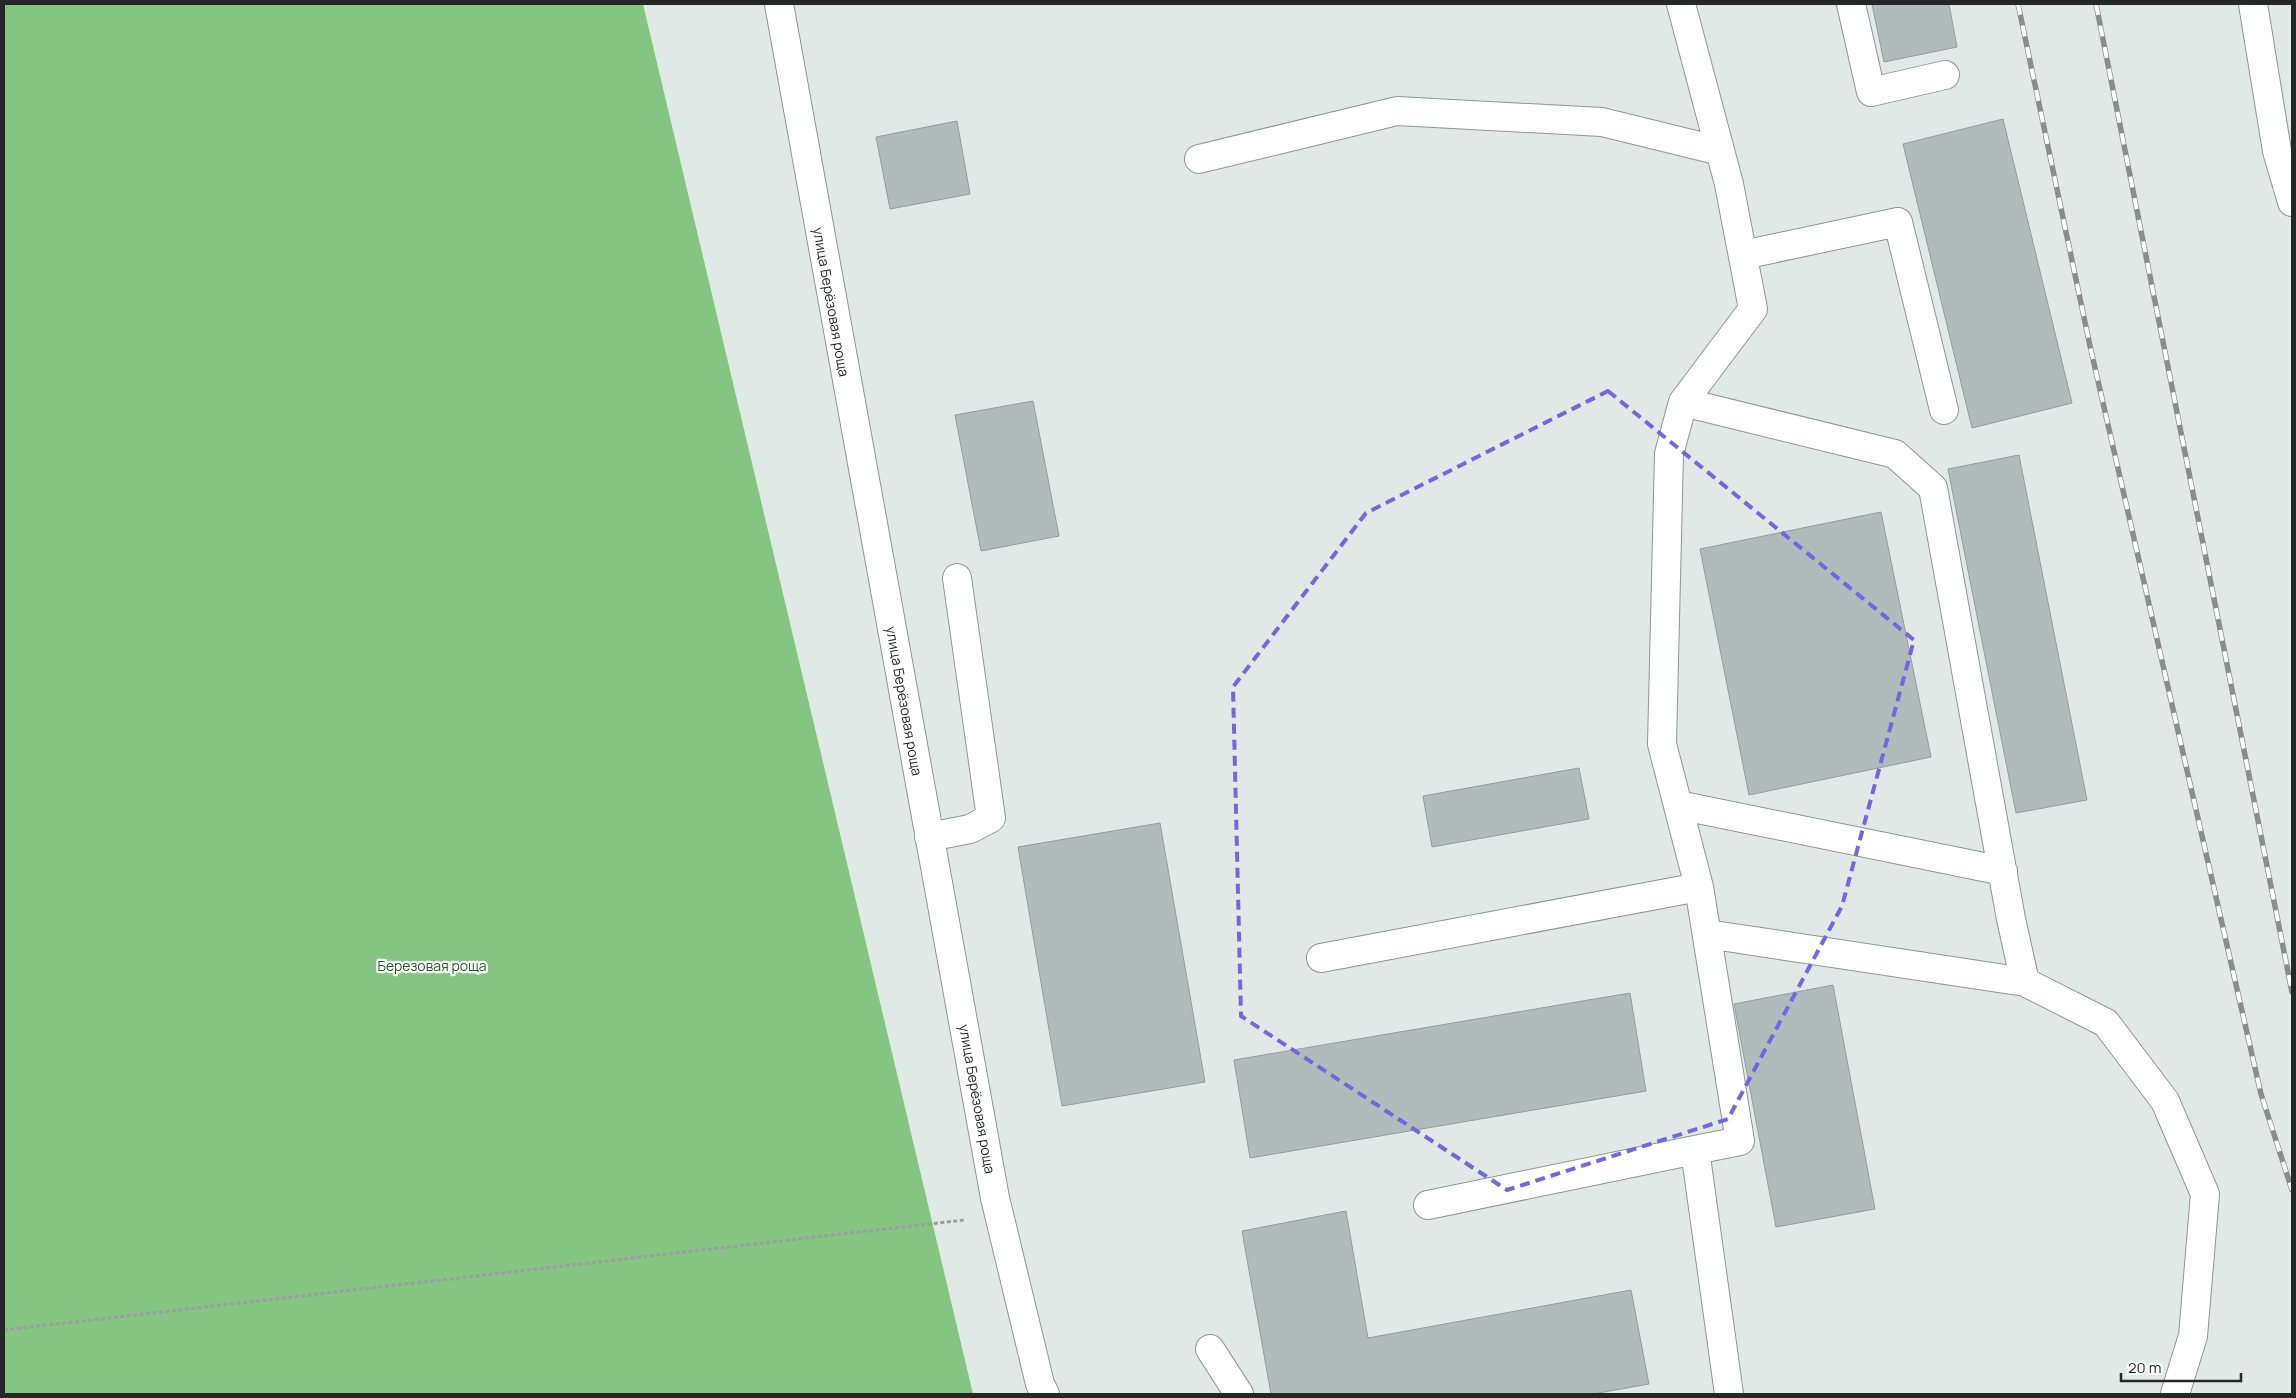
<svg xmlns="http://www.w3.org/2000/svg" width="2296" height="1398" viewBox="0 0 2296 1398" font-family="Manrope,sans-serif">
	<rect width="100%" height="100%" fill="#e1e9e7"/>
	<path fill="#84c582" d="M4,4H643L973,1394H4Z"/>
	<path fill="#b2bbbb" stroke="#949c9d" d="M1872,4H1949L1957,47L1884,62Z
		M2003,119L2072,403L1972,428L1903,144Z
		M957,121L970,194L890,209L876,137Z
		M1033,401L1059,536L981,551L955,415Z
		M2019,455L2087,800L2016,813L1948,469Z
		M1881,512L1931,757L1749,795L1700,549Z
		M1579,768L1589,819L1432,847L1423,796Z
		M1160,823L1205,1082L1062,1106L1018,847Z
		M1833,985L1875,1209L1776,1227L1734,1004Z
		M1630,993L1646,1091L1250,1158L1234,1060Z
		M1346,1211L1368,1338L1631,1290L1649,1384L1593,1394H1271L1242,1231Z"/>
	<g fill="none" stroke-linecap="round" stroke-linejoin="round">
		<defs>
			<path id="minor" d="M779,4L995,1198L1040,1384L1045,1394
				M1681,4L1729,184L1753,309L1683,402L1669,454L1662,744L1699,887
				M1851,4L1871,92L1945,75
				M2253,4L2277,151L2292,202
				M1199,159L1397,111L1602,122L1720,151
				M1743,255L1898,222L1944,410
				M1683,402L1895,454L1933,488L2011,919L2025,982
				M1678,805L2003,871
				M929,837L970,829L991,818L957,578
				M1707,934L2025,982L2106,1023L2165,1101L2205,1194L2193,1336L2175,1394
				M1321,958L1699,887L1740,1141L1695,1150
				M1428,1205L1695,1150L1729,1394
				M1210,1349L1239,1394"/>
		</defs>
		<use href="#minor" stroke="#8e9695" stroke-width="30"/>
		<path stroke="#999f9e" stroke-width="3" stroke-dasharray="4 2.5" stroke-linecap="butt" d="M4,1330L964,1220"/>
		<use href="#minor" stroke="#fff" stroke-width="28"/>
		<defs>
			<path id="rail" d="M2018,4L2090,346L2261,1094L2292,1190
				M2096,4L2292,992"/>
		</defs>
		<use href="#rail" stroke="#898e8d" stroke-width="5.5"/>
		<use href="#rail" stroke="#fff" stroke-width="4" stroke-dasharray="11" stroke-linecap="butt"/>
	</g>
	<path fill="none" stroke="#7067e1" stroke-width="4" stroke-dasharray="10 6" stroke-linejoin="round" d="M1608,391L1914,640L1842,906L1728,1119L1507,1190L1241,1016L1233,687L1366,513Z"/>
	<g text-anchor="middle" stroke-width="4.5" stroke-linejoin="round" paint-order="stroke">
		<g font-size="14" fill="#242726" stroke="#fff">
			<text transform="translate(831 302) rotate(80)" y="5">улица Берёзовая роща</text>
			<text transform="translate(904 701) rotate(80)" y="5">улица Берёзовая роща</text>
			<text transform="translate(977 1099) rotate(80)" y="5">улица Берёзовая роща</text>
		</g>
		<g font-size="14" fill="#1d5e1e" stroke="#fff">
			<text x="432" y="971">Березовая роща</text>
		</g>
	</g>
	<rect width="2296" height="1398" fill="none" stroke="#242726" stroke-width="10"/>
	<path d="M2121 1373v8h120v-8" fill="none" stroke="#242726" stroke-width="2.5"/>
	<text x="2128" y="1373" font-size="15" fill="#242726" stroke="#ffffff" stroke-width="4" paint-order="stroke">20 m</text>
</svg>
